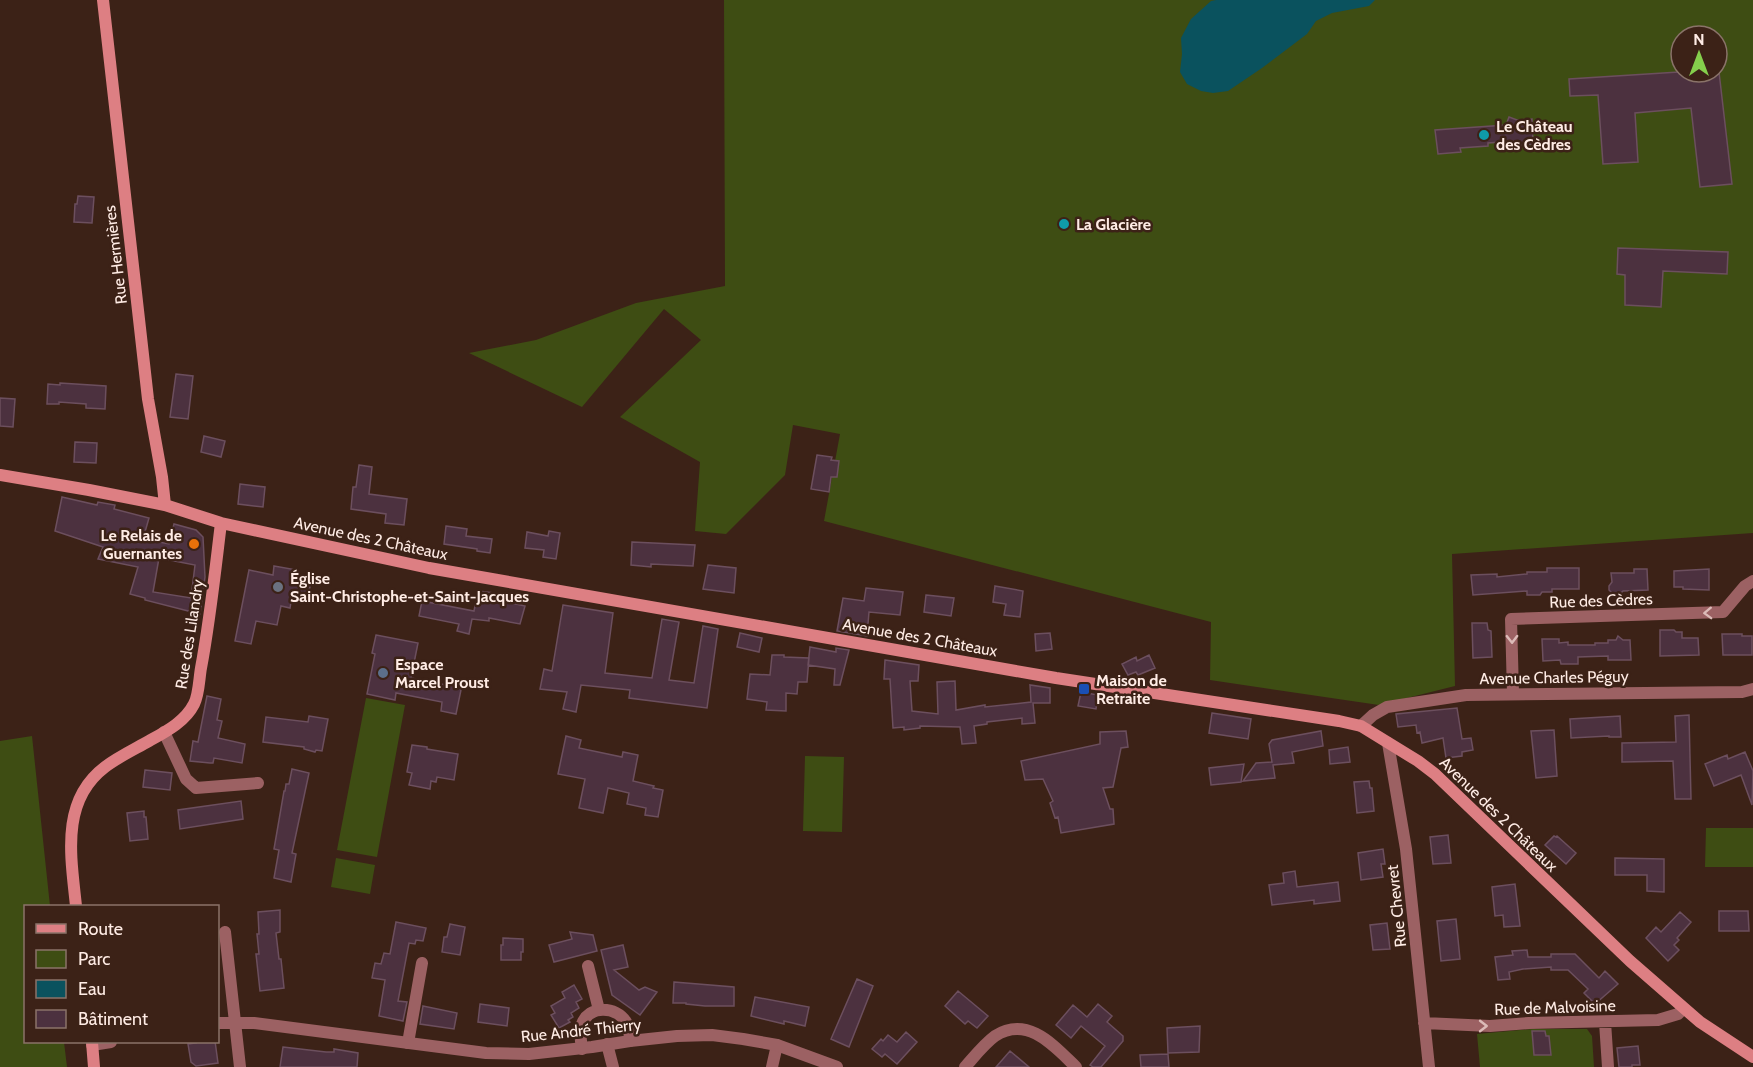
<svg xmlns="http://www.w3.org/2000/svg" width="1753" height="1067" viewBox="0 0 1753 1067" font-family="Cabin,sans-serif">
	<rect width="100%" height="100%" fill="#3c2217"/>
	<path fill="#3e4d13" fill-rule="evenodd" d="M724,0H1753V533L1452,554L1455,686L1379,705L1210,680L1211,622L824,521L840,434L793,425L785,475L726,534L695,531L700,462L620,417L701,340L664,309L582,407L469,353L536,340L636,303L725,286ZM1681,36H1717V72H1681Z
		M366,698L405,705L377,857L337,850Z
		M32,736L50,906H26V1042H64L67,1067H0V741Z
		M805,756L844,757L842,832L803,831Z
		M1706,828H1753V867H1705Z
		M336,858L375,865L370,894L331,887Z
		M1532,1029H1587L1592,1036L1594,1067H1480L1477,1034Z"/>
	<path fill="#0a525e" d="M1216,0H1375L1369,6L1332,13L1316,21L1307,34L1262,68L1228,91L1213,93L1201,91L1187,84L1180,72L1182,54L1181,38L1191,19L1211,1Z"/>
	<path fill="#4c313f" stroke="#6c4f5e" stroke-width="1.5" fill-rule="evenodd" d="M1679,72H1719L1732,184L1700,187L1691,108L1635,113L1638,162L1603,164L1598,95L1570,96L1569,79Z
		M1509,117L1517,120L1532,119L1533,144L1521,145L1516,141L1488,143V146L1460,148L1461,152L1438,154L1435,130L1506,125Z
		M78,196L94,197L92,223L74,222L75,204H77Z
		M1618,248L1728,252L1727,274L1663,271L1661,307L1625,305V275L1617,274Z
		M176,374L193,376L188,419L170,417Z
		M60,383L106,386L105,409L86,408V404L59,402V404H47L48,384L60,385Z
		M0,398L15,399L13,427L0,426Z
		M204,436L225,441L221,457L201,452Z
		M75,442L97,443L96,463L74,462Z
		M817,455L832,457L831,460L839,461L837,477H831L829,492L811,489Z
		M359,465L372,467L369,494L407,499L404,525L385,523L386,514L351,509L353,487H356Z
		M240,484L265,487L263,507L238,504Z
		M62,497L97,505L98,502L115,505L114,509L149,518L143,539L169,544L174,524L196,530L203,537L205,577L200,614L145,600V598L130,594L138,567L98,559L103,547L55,531ZM159,558L195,565L191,598L153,592Z
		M446,526L467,529L466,536L492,539L490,553L477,551V549L444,544Z
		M549,531L560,533L556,559L543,557L544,550L525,548L527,532L548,536Z
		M632,542L695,545L693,566L651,564V567L631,565Z
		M708,565L736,568L734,593L703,589Z
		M274,566L297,570L295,579L304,585L310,586L308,600L292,596L290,608L281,606L277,625L256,621L251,644L235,641L249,570L273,575Z
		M1547,568H1579V589H1552V592H1542L1540,595H1527V591L1473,595L1471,575L1497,574V577L1527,574V572H1547Z
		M1634,569H1647L1648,590L1623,591L1619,595H1614L1609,590V586L1612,582L1611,573H1634Z
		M1709,569V590L1683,589V587H1674V571Z
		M995,586L1023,591L1020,617L1004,615L1006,604L993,602Z
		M866,588L903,592L900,615L869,612L867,636L837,631L843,598L864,601Z
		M478,591L494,593L493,599L525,606L520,624L489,618V621L472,619L469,634L457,631L459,624L419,616L422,601L474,611Z
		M926,595L954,598L951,616L924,612Z
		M563,605L613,613L605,673L652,678L662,619L679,622L669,680L694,683L703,626L718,629L707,708L629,698L630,690L581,685L576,712L563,709L567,692L540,689L544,669L552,671Z
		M1472,623H1487L1488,630L1491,631L1492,657L1473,658Z
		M1660,630H1674L1676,632H1682V638H1698L1699,655L1660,656Z
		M740,633L762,638L759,652L737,647Z
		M1050,633L1052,649L1036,651L1035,634Z
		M1722,634H1742V636H1752V655H1723Z
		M376,635L418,643L411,678L446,685L447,682L462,685L456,714L441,711L442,702L396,693L395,700L367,694L375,654L372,653Z
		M1618,636L1623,640H1630L1631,660H1608V656L1578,657V664H1561L1560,660L1543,661L1542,639H1559V643L1568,642V645H1595V643H1608V640H1616Z
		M810,647L836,652V648L849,650L840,685H834L835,669L808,665Z
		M772,655H784V657L809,658L807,682H798L797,694L786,693V711L766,710L767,702L747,699L750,674L770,675Z
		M1149,655L1155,668L1138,675L1136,672L1128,675L1122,664L1136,657L1137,661Z
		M885,660L919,665L918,681H910L912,711L938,714L937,682L955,681L956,710L985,705V707L1031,702L1030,685L1050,688V703H1033L1035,723L1022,724V718L987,722V724L974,726L976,743L962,744L960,727L920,726V728L904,730V727L893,728L890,679H884Z
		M1081,692L1098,695L1096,709L1078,706Z
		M207,696L221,699L217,720L222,721L218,738L245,744L242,763L214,758L213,763H210L190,761L193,741L198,742Z
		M1457,708L1462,739L1471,738L1473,750L1462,752V756L1446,758L1443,738L1422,743L1420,732L1417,733L1416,725L1398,727L1396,714Z
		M1212,713L1251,719L1248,739L1209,733Z
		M1689,715L1691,799H1675L1673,761L1622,762V743L1676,742L1675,716Z
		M309,716L328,719L322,751L316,750L315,752L304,749V747L263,742L266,717L308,722Z
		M1620,716L1621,737H1609V736L1571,738L1570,719Z
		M1554,730L1557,776L1536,778L1531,731Z
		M1126,731L1128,747L1121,748L1113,787L1103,788L1110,809H1113L1114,824L1061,833L1058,817L1055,818L1050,803L1053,801L1043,779L1025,780L1021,761L1100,744V732Z
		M1321,731L1323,746L1292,752L1294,763L1273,765L1275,778L1243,781L1256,763L1272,762L1269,744L1272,740Z
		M566,736L581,740L579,748L622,757L623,752L638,755L633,781L654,786L653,788L663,790L658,817L645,815L646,808L627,804L629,793L608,788L603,813L579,808L585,779L558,774Z
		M412,745L427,747V749L458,754L454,780L437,777L436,782L431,781L430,789L409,785L412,773L407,772Z
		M1348,747L1350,762L1330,764L1329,750Z
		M1745,752L1753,771L1752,805L1741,775L1714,786L1705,764L1727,755L1728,759Z
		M1244,764L1241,782L1211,785L1209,768Z
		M292,769L309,773L292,853L296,854L291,882L274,878L279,850L274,849L284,791H285L286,784H289Z
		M145,770L172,773L170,790L143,787Z
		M1369,781L1370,788H1372L1374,811L1357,813L1354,782Z
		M241,801L243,819L180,829L178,810Z
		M144,811V817H146L148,839L130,841L127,813Z
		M1448,835L1451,863L1433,864L1430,837Z
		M1554,836L1556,837L1557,836L1576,853L1566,864L1545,845Z
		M1383,849L1385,864H1381L1383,877L1361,880L1358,853Z
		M1615,858L1664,859V892L1647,891V875H1615Z
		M1295,871L1297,887L1338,882L1340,901L1314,904V900L1272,905L1269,885L1284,883L1283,873Z
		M1515,884L1520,926L1504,927L1503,915L1495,916L1492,887Z
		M280,910V932L276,933L279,959H281L284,988L260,991L256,954H259L257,934H259L258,912Z
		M1719,911H1748L1749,931H1719Z
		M1680,912L1691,922L1677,938L1679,940L1674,945L1679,950L1668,961L1646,938L1656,927L1661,932Z
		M1456,919L1460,959L1441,961L1437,921Z
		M396,922L426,928L423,941L416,940L415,944L409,943L398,1001L407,1002L403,1021L379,1016L385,980L372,978L375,963L381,964L384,953L390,954Z
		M1387,923L1390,949L1373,950L1370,925Z
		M450,924L465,927L460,955L442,952L444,937H447Z
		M570,932L593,935L597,951L554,962L549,945L572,939Z
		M503,938L523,939V952H521V960H501V945H503Z
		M623,945L628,967L614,970L639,990L645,987L657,992L640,1015L612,995L601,950Z
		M1527,950L1528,957H1551V954H1575L1599,978L1605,971L1618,984L1595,1004L1584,993L1588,989L1568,970H1551V967L1523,969L1509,972L1510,979L1498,980L1495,957L1513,955L1512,951Z
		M857,979L873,986L849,1047L831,1039Z
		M674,982L734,987V1006H705L686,1004V1003H673Z
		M574,985L582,999L576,1002L579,1008L571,1013L573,1017L568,1020L570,1022L559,1028L551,1015L555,1013L551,1006L565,998L562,992Z
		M958,991L988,1016L977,1028L968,1021L965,1024L945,1006Z
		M755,997L809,1007L805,1026L784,1021V1024L751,1016Z
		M480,1004L509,1008L507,1026L478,1022Z
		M1098,1004L1112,1016L1107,1022L1123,1036V1041L1101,1067H1093L1090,1065L1105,1046L1081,1026L1071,1038L1056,1025L1073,1005L1087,1017Z
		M423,1006L457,1013L454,1029L420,1024Z
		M1200,1026L1199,1052L1168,1053L1167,1028Z
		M1532,1031H1545L1546,1036H1549L1551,1055H1534Z
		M906,1032L917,1042L897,1064L885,1054L882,1057L872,1049L881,1039L883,1041L888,1035L897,1042Z
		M195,1041H215L218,1063L196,1066L191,1062L188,1044L196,1043Z
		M1638,1046L1640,1065H1632V1067H1619L1617,1048Z
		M283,1047L326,1052H334V1049L358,1053L357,1067H280Z
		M1010,1051L1029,1067H996Z
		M1168,1054L1169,1067H1141L1140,1055Z"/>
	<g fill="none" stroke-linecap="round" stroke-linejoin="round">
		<path stroke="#9c6163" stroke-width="12" d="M1513,693L1511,619L1723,612L1745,586L1753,581
			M164,732L186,779L196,788L258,783
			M1388,743L1406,849L1429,1067
			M225,932L240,1067
			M588,966L599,1010
			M1605,1022L1608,1067
			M1424,1023L1490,1026L1529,1023L1658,1020L1678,1014L1683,1009
			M408,1043L422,963
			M607,1044L613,1067
			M582,1049C581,1041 579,1032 582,1024C589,1005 616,1006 626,1022C629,1027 630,1034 630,1041
			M772,1067L777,1045
			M965,1067C974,1057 984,1044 995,1036C1028,1015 1054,1046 1076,1067"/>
		<path stroke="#9c6163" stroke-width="12" d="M1361,726L1373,715L1387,707L1466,695L1742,692L1753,689
			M218,1023H254L486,1053L529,1054L592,1047L630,1041L677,1036L712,1035L743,1039L777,1045L837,1067
			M92,1045L111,1042"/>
		<path stroke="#dd7f83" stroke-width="12" d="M103,0L148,399L162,477L165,505
			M0,475L89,490L165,505L221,523L429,568L1056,678L1339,721L1361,726L1418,761L1435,774L1630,961L1700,1022L1753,1057
			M76,906C71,857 60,801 105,767C118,757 135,749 149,741C165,732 185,722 194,704C199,695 199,679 201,668C210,620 215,572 221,523
			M92,1042L94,1067"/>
	</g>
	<defs><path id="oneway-chevron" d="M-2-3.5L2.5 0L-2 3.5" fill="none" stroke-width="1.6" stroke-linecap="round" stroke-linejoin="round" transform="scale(1.5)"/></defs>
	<g stroke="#dcbbb8">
		<use href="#oneway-chevron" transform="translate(1708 613) rotate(178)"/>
		<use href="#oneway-chevron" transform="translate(1512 639) rotate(89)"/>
		<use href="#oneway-chevron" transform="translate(1483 1026)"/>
	</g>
	<g fill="#0f9aa8" stroke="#3c2217" stroke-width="2">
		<circle cx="1484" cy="135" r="6"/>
		<circle cx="1064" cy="224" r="6"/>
	</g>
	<circle fill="#e8710a" stroke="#3c2217" stroke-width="2" cx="194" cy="544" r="6"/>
	<circle fill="#6b7280" stroke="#3c2217" stroke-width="2" cx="278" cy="587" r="6"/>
	<circle fill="#5c6f8a" stroke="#3c2217" stroke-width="2" cx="383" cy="673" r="6"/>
	<rect fill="#1a4fb4" stroke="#3c2217" stroke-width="2" x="1078" y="683" width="12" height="12" rx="3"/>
	<g text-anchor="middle" stroke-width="5" stroke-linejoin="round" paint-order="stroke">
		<g font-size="16" font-weight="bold" fill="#ffece5" stroke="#3c2217" text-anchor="start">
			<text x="1496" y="132">Le Château<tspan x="1496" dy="18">des Cèdres</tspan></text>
			<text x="1076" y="230">La Glacière</text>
			<text x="182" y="541" text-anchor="end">Le Relais de<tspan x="182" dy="18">Guernantes</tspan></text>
			<text x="290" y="584">Église<tspan x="290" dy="18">Saint-Christophe-et-Saint-Jacques</tspan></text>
			<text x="395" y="670">Espace<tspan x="395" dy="18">Marcel Proust</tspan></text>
			<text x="1096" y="686">Maison de<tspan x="1096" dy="18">Retraite</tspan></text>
		</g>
		<g font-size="16" fill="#ffece5" stroke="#3c2217">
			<text transform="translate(115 255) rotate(-97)" y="6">Rue Hermières</text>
			<text transform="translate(371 538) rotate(12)" y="6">Avenue des 2 Châteaux</text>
			<text transform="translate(1601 600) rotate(-2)" y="6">Rue des Cèdres</text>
			<text transform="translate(189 634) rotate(-81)" y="6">Rue des Lilandry</text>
			<text transform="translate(920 637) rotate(10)" y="6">Avenue des 2 Châteaux</text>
			<text transform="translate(1554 677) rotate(-1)" y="6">Avenue Charles Péguy</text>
			<text transform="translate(1499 814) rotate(44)" y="6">Avenue des 2 Châteaux</text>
			<text transform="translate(1396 906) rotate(-96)" y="6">Rue Chevret</text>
			<text transform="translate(1555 1007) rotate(-2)" y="6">Rue de Malvoisine</text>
			<text transform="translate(581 1030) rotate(-6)" y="6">Rue André Thierry</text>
		</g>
	</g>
	<rect x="24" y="905" width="195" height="138" fill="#3c2217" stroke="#8a7369" stroke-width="1.5"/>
	<rect x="36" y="924" width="30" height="9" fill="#dd7f83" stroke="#8a7369" stroke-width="1.5"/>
	<text x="78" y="935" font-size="18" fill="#ffece5">Route</text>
	<rect x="36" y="950" width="30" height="18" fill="#3e4d13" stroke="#8a7369" stroke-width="1.5"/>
	<text x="78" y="965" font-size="18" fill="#ffece5">Parc</text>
	<rect x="36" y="980" width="30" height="18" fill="#0a525e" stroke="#8a7369" stroke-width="1.5"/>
	<text x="78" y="995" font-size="18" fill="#ffece5">Eau</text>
	<rect x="36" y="1010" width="30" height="18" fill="#4c313f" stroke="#8a7369" stroke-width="1.5"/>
	<text x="78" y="1025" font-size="18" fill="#ffece5">Bâtiment</text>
	<g transform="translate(1699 54)"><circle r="28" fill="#3c2217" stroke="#8a7369" stroke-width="1.5"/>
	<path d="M0-4.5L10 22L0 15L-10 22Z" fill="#85cf4c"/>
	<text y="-9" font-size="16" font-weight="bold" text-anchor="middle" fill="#ffece5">N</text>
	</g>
</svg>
